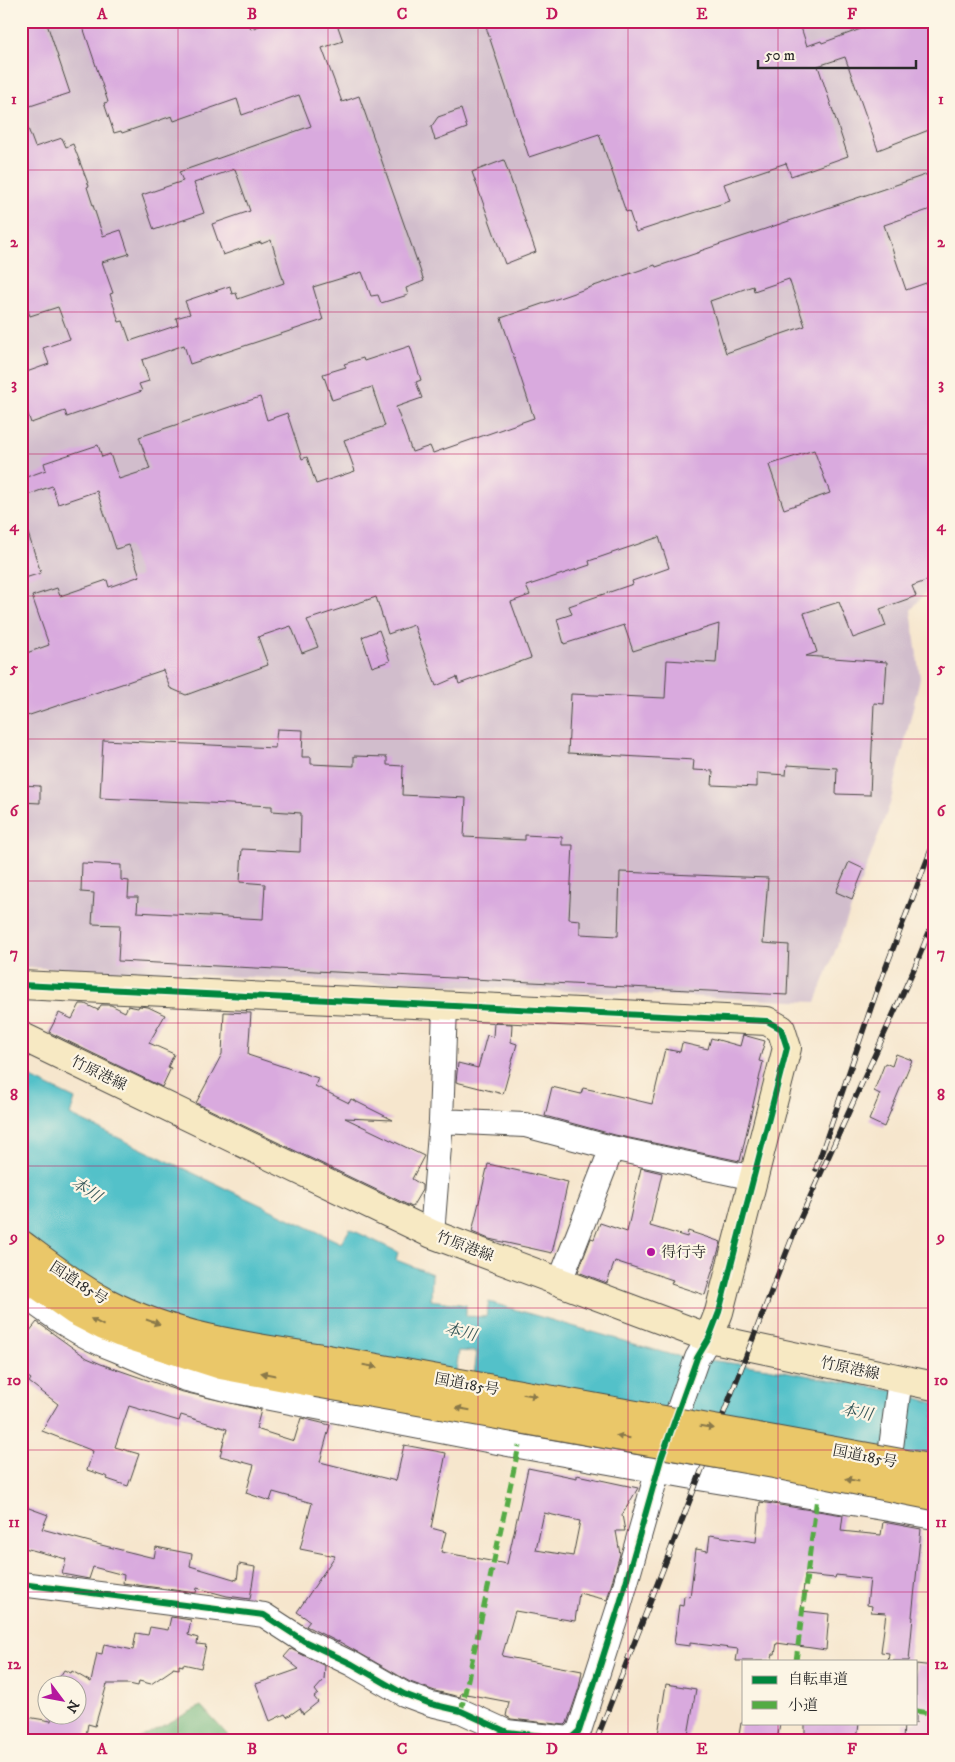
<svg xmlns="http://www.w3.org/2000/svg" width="955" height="1762" viewBox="0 0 955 1762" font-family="'IM FELL DW Pica','Noto Serif JP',serif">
	<rect width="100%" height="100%" fill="#fcf5e5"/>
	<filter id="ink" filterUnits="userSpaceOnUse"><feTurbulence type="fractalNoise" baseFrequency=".02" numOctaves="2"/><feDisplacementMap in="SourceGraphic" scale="10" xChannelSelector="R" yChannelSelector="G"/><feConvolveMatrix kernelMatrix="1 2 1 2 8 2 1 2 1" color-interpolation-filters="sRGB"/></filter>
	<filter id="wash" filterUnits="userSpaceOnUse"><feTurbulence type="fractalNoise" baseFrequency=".0096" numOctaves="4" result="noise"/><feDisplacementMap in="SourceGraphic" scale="20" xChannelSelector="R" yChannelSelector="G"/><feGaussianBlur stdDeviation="1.12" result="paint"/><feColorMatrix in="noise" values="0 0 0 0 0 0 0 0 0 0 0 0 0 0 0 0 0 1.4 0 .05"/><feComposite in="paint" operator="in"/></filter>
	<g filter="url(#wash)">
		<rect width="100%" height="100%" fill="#f6e6cd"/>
		<path fill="#d1bdcc" d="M21,21H934V582L911,610L920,678L890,804L816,1002L21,967Z"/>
		<path fill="#6fb57a" stroke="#4d7052" d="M201,1706L233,1741H134Z"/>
		<path fill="#53c1c9" stroke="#3f767a" d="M21,1073L75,1099L70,1115L341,1243L350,1229L398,1252L396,1260L432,1274L431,1300L466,1305V1316L486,1317L489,1302L672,1355L767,1368L899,1392L934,1403V1508L747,1472L661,1459H646L468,1423L477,1352L459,1351L448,1423L21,1285Z"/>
		<g id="blocks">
			<path fill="#d9aade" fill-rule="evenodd" d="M21,21H46L70,93L21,109Z
				M81,21H248L251,29L272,21H336L343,41L322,48L342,102L359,96L424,281L406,288L408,295L381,303L378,295L371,296L362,272L313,287L323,320L190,364L184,345L142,360L149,381L139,384L142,391L67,417L65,411L31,423L21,394V374L49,364L43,348L70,339L58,307L30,316L21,291V115H23L35,147L62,138L66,147L73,144L89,186L87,187L103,236L121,230L129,254L102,262L113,293L110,294L119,322L123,321L130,341L178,325L176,318L190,314L185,301L230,286L232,294L236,293L238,299L284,283L271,240L261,244V242L223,255L212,224L250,211L235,169L194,183L204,213L154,230L142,195L183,181L179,172L311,126L299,95L242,115L237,99L174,121L172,116L122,133L121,131L114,133L104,103L108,102Z
				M484,21H799L807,46L821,41L822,43L883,21H934V128L878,150L845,57L818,66L848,156L791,176L786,163L724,184L730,201L636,232L629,211L626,212L599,134L529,157Z
				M461,109L467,128L435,140L431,127L438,117Z
				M504,160L536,252L505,264L472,172Z
				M934,172V208L884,225L906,290L926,283L934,305V559L929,561L934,578L912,586L916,596L880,609L886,626L853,638L839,602L804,613L817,652L806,656L887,662L884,704L874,703L870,795L836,794L837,768L787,765L786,775L757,773V787L712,785L713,771L693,770L694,760L568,753L571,694L665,698L667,660L716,663L719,624L633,651L624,625L564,644L557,619L572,614L569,606L633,584L632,581L669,568L659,537L589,561L590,565L526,586L530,595L511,602L531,658L459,684L457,677L436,686L414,625L388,634L376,597L307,620L318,647L302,653L291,626L258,637L268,665L186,695L170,688L163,670L21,718V655L49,645L32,596L57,588L60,596L107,580L109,587L140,576L129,545L116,549L97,491L58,504L52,486L25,496L21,485V479L46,470L44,463L98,445L102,457L110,454L119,479L150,469L139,437L260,397L267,420L287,413L302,459L307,457L316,484L355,471L344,440L385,426L372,387L332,400L323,374L346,367L344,364L363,358L364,361L410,346L421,380L416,382L422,398L396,407L412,452L430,446L433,453L534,418L501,318L655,265L656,267L700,252V251ZM789,279L805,326L726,353L710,301L753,286L754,291ZM814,450L830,493L784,509L769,465Z
				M21,524H25L41,573L25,578L21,564Z
				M379,630L390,661L372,667L362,637Z
				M277,729L303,730L302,757H311V764L354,766V756L387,757V765L403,766L402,795L466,798L464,837L525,840V835L562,837V845H573L569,919L580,920V934L618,936L620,872L768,878L763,943L789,945L787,995L118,961L120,925L92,924L94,893L81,892L82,863L121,865V880L129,881L128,897H138L137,912L263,919L265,884L240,882L242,849L300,852L301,813L272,811V806L100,798L103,740L275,748Z
				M21,785L40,786V803L21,802Z
				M849,862L864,869L852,899L836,892Z
				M80,1004H85L98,1010L101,1005H111L125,1012L128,1006L138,1008L139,1006L148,1007L165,1015L149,1043L174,1054L168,1067L171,1068L162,1087L49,1032L59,1013L72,1019Z
				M224,1012L251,1013L248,1055L318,1078L315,1086L349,1103L351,1099L393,1120L345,1118L424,1156L412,1179L422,1185V1190L412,1207L196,1103L222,1054Z
				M494,1023L512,1024L511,1042L517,1044L503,1094L456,1082L458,1063L478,1068L487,1035L493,1037Z
				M743,1035L765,1041L759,1061L763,1062L740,1161L615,1135L545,1116L552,1087L581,1094L583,1088L597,1091L652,1104L665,1049L680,1052L682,1043L708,1049L711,1038L740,1046Z
				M896,1054L912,1060L884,1127L869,1120L880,1094L874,1091L885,1063L892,1066Z
				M488,1164L568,1182L552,1253L489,1239L472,1232Z
				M641,1168L662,1173L650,1226L687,1237L688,1231L721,1242L705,1295L671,1284L673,1280L615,1261L607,1283L578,1272L591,1238L594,1239L600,1223L627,1232Z
				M37,1322L87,1358L101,1364L179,1391L261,1410L256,1429L294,1441L301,1418L330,1425L320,1462L396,1481L404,1445L446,1453L431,1528L446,1532L441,1552L507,1564L528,1468L577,1478V1475L638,1488L622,1515L625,1531H616L620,1554L607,1600L579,1593L575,1621L515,1611L502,1656L582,1671L579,1688L567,1723L565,1725L511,1719L506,1716L509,1702L461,1693L460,1697L435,1691L410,1682L338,1641V1642L306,1626L310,1621L297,1612L335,1556L300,1549L312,1503L273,1492L270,1501L246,1493L254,1465L220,1456L227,1429L181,1415L179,1421L129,1406L115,1447L139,1454L128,1486L107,1479L108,1477L87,1470L93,1451L42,1431L58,1404L29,1382L31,1379L21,1372V1342ZM544,1513L580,1521L573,1556L536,1550Z
				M760,1502L843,1515L841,1531L881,1535L883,1522L921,1529L912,1617H913L909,1661H888L889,1653L881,1652L886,1613L871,1612L872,1606L867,1605L870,1579L836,1575L835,1578L805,1575L801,1611L829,1614L826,1650L777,1643L775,1654H773L771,1661H736L738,1649L690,1643V1646L674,1644L679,1605L683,1606L684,1596L690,1597L696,1549L708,1551L710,1535L756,1542Z
				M26,1507L48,1515L42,1529L101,1545L154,1558L156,1547L192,1554L190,1566L237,1580L239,1564L255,1567L250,1599L227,1596L197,1588L196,1593L123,1583L124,1575L93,1567L89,1579L62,1574L66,1559L21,1547V1519Z
				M171,1617L191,1620L188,1635L198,1638L197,1644L206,1645L201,1668L183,1664V1666L179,1665V1669L173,1668V1669L151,1684L139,1681L138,1686L129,1684H107L95,1726L88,1724L85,1741H21V1716L51,1721L52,1714H78V1684H57L58,1680L64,1670L71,1673L72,1671L91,1682L97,1653L102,1654L104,1644L133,1650L136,1633L148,1635L150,1627L168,1630Z
				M291,1649L325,1666L324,1680L315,1690L318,1694L314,1697L318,1702L303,1714L300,1708L287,1717L285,1714L270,1721L256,1684L299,1669L284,1657Z
				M916,1664L934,1666V1741H903L904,1723H916Z
				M666,1684L696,1689L687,1741H657Z
				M741,1723H780L777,1741H738Z
				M805,1723H859L857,1741L805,1734Z"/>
		</g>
	</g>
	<g filter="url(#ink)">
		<use href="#blocks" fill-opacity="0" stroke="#494743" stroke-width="1"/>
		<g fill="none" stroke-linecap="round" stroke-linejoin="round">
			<defs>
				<path id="street" d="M441,1121L525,1125L612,1148L754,1178
					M432,1234L441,1121L445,1006
					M560,1281L612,1148
					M21,1293C52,1316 81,1337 117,1350
					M125,1314L117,1350L183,1378L234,1391L519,1446L699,1478L883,1508L900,1379
					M883,1508L934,1517
					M21,1584L264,1615L304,1641L352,1664L404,1694L431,1704L461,1711L507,1732L570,1739L579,1731L619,1607L661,1459L697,1358L709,1338"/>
				<path id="secondary" d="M21,985L767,1021L781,1029L787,1048L719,1312L709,1338
					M21,1036L432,1234L709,1338L934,1386"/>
				<path id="highway" d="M21,1244C48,1264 76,1286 106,1302C173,1337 248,1347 322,1358
					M21,1273L75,1311L104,1326L121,1333L221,1365L316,1383"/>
			</defs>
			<use href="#street" stroke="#494743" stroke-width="26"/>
			<use href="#secondary" stroke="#494743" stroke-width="30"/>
			<use href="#highway" stroke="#494743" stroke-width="30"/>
			<use href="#street" stroke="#fff" stroke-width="24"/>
			<use href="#secondary" stroke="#f7e9c3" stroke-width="28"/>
			<use href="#highway" stroke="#eac769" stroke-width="28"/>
			<defs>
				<path id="rail" d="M816,1169L876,993L934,842
					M596,1741L796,1228L917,962L934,920"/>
			</defs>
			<use href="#rail" stroke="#2b2b2b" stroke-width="5.5"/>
			<use href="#rail" stroke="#fcf5e5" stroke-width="4" stroke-dasharray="11" stroke-linecap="butt"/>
			<defs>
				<path id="highway-bridge" d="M322,1358L934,1469
					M316,1383L774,1464L934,1496"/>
			</defs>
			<use href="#highway-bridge" stroke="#494743" stroke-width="30" stroke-linecap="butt"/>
			<use href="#highway-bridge" stroke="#eac769" stroke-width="28"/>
			<path stroke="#54ab44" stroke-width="5" stroke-dasharray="10 5" stroke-linecap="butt" d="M796,1661L817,1497
				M461,1711L519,1446
				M916,1711L934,1714
				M575,1735L591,1741"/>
			<defs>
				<path id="cycleway" d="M21,985L767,1021L781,1029L787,1048L719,1312L709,1338L697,1358L661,1459L619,1607L579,1731L570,1739L507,1732L461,1711L431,1704L404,1694L352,1664L304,1641L264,1615L21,1584"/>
			</defs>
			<use href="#cycleway" stroke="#fcf5e5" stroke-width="9"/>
			<use href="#cycleway" stroke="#00873e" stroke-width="6"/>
		</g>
		<defs><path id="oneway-solid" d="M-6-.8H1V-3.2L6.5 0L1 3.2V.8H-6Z" transform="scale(1.25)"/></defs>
		<g fill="#8a794a">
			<use href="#oneway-solid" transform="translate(97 1322) rotate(-152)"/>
			<use href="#oneway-solid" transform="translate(153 1322) rotate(19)"/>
			<use href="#oneway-solid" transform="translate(370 1366) rotate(10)"/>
			<use href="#oneway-solid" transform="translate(268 1374) rotate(-169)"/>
			<use href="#oneway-solid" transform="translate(530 1395) rotate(10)"/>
			<use href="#oneway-solid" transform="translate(463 1409) rotate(-170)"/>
			<use href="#oneway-solid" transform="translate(707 1427) rotate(10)"/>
			<use href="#oneway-solid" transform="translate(623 1437) rotate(-170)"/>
			<use href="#oneway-solid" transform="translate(852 1480) rotate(-169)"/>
		</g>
	</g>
	<path fill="none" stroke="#c2185b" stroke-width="1" stroke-opacity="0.55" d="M178,21V1741M328,21V1741M478,21V1741M628,21V1741M778,21V1661M21,170H934M21,312H934M21,454H934M21,596H934M21,739H934M21,881H934M21,1023H934M21,1166H934M21,1308H934M21,1450H934M21,1592H934M778,1723V1741"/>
	<circle fill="#b5179e" stroke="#fcf5e5" stroke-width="2" cx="651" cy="1252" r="5"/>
	<g text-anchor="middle" stroke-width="4.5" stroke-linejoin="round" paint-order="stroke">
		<g font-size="15" fill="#2b2b2b" stroke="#fcf5e5">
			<text transform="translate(99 1073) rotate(26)" y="5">竹原港線</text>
			<text transform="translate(465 1246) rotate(21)" y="5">竹原港線</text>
			<text transform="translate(79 1283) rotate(33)" y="5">国道185号</text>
			<text transform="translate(850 1368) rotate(12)" y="5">竹原港線</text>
			<text transform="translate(467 1384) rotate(10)" y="5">国道185号</text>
			<text transform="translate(865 1456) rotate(11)" y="5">国道185号</text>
		</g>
		<g font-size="15" fill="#2b2b2b" stroke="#fcf5e5" text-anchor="start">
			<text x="661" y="1257">得行寺</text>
		</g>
		<g font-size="16" font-style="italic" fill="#37585a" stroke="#fcf5e5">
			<text transform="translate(87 1189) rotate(33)" y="6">本川</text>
			<text transform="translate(461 1331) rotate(14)" y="6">本川</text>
			<text transform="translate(857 1411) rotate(11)" y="6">本川</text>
		</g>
	</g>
	<rect width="955" height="1762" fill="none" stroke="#fcf5e5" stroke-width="55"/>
	<rect x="742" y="1660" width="175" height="65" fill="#fcf5e5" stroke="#a8a49b"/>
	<rect x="752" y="1676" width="25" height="8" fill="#00873e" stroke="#a8a49b"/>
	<text x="788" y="1684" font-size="15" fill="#2b2b2b">自転車道</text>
	<rect x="752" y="1701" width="25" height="8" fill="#54ab44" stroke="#a8a49b"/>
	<text x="788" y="1710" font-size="15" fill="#2b2b2b">小道</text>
	<g transform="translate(62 1700) rotate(122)"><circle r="24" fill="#fcf5e5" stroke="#a8a49b"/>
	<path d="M0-4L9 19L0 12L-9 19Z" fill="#b5179e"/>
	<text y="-8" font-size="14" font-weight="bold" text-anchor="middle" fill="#2b2b2b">N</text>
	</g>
	<path d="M758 60v8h158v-8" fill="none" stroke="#2b2b2b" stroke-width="2.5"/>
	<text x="765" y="60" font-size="15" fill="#2b2b2b" stroke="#fcf5e5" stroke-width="4" paint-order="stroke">50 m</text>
	<rect x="28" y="28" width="900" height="1706" fill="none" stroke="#c2185b" stroke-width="2"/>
	<g font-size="16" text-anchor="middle" font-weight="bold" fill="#c2185b">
		<text x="102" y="19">A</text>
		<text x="252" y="19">B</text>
		<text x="402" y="19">C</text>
		<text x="552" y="19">D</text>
		<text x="702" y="19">E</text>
		<text x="852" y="19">F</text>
		<text x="14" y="104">1</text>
		<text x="941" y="104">1</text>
		<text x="14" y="247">2</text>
		<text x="941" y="247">2</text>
		<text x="14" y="389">3</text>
		<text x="941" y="389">3</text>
		<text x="14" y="531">4</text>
		<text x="941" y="531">4</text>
		<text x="14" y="673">5</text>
		<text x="941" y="673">5</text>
		<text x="14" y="816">6</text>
		<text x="941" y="816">6</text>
		<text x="14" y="958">7</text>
		<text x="941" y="958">7</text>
		<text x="14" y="1100">8</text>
		<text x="941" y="1100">8</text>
		<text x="14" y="1242">9</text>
		<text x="941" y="1242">9</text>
		<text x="14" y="1385">10</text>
		<text x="941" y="1385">10</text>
		<text x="14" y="1527">11</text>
		<text x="941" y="1527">11</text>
		<text x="14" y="1669">12</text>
		<text x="941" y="1669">12</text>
		<text x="102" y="1754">A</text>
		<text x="252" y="1754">B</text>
		<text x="402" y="1754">C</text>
		<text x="552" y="1754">D</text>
		<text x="702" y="1754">E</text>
		<text x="852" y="1754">F</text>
	</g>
</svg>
